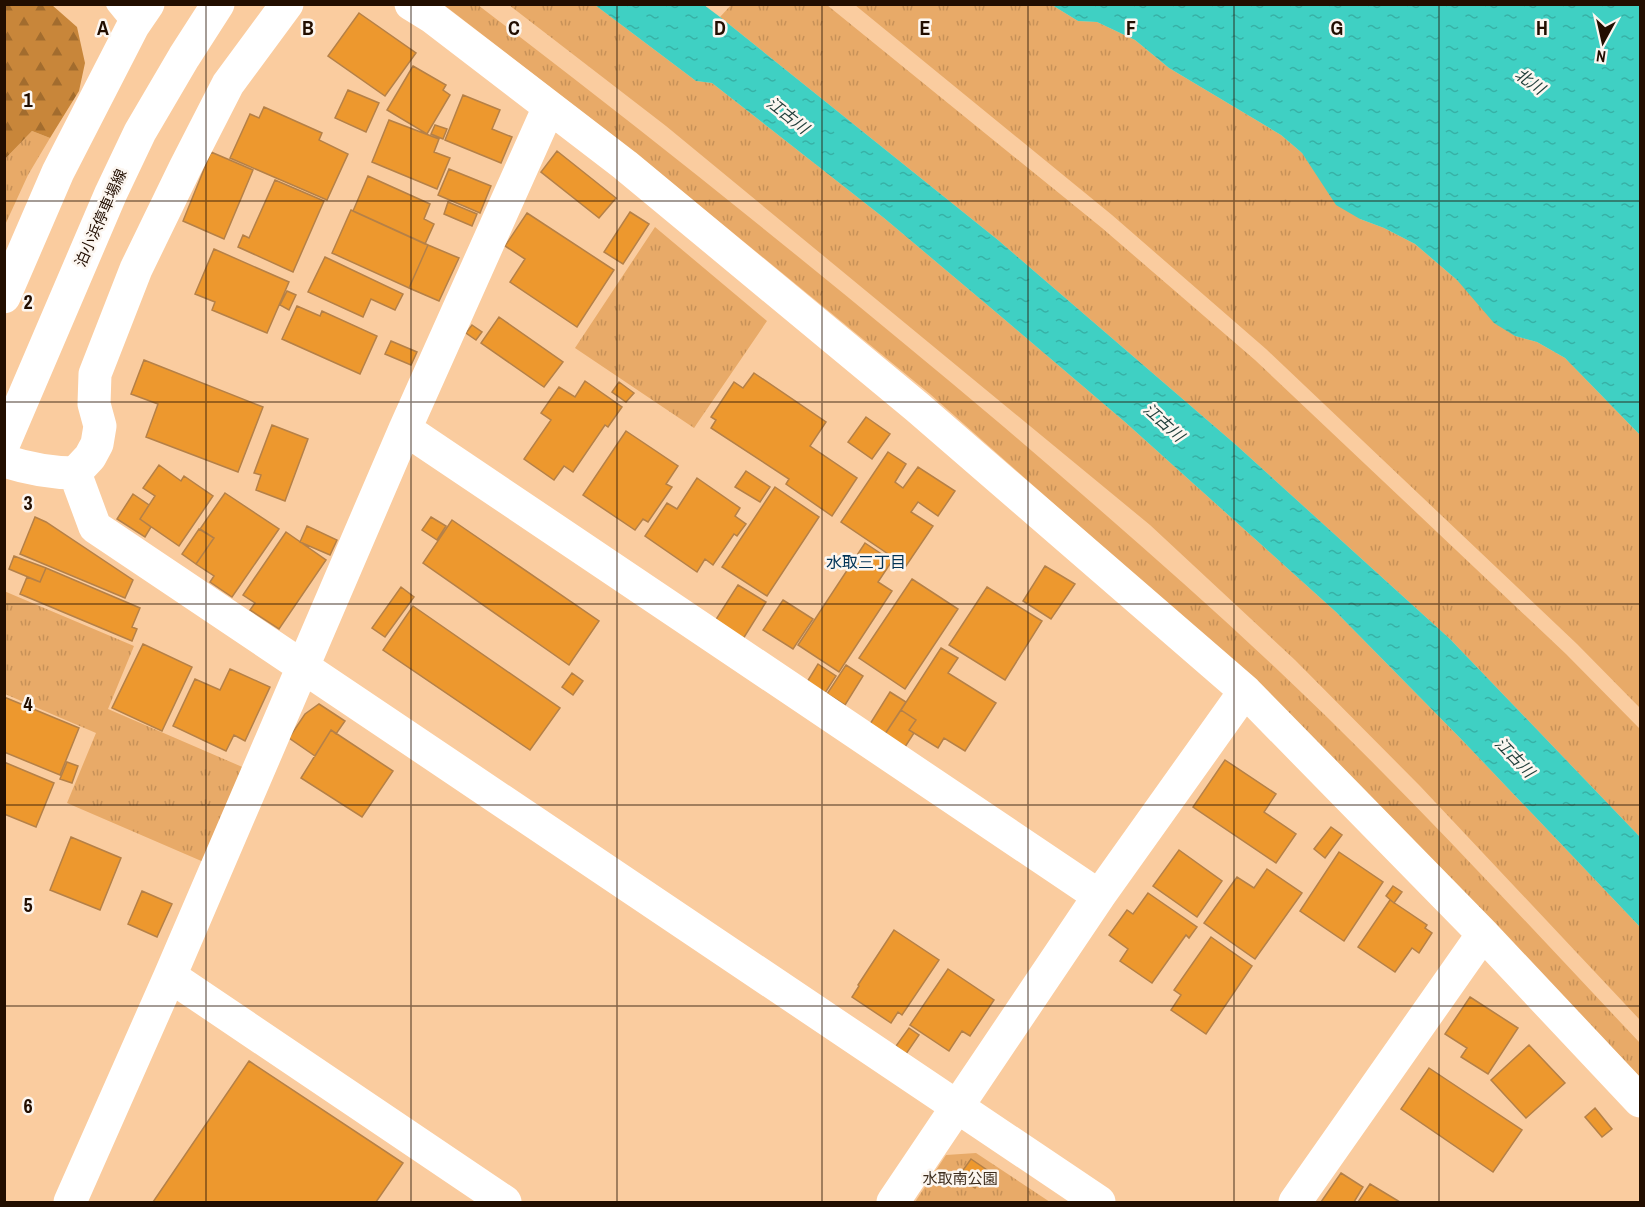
<svg xmlns="http://www.w3.org/2000/svg" width="1645" height="1207" viewBox="0 0 1645 1207" font-family="'Archivo Narrow','Noto Sans JP',sans-serif">
	<defs>
		<pattern id="grass-tufts" width="24" height="20" patternUnits="userSpaceOnUse" patternTransform="scale(1.5)"><rect width="24" height="20" fill="#e8aa68"/><path d="M3 7l-1-3M5 7V3M7 7l1-3M15 17l-1-3M17 17v-4M19 17l1-3" fill="none" stroke="#c79158"/></pattern>
		<pattern id="forest-firs" width="22" height="20" patternUnits="userSpaceOnUse" patternTransform="scale(1.5)"><rect width="22" height="20" fill="#c8863a"/><path d="M5 1l3.5 6h-7zM16 11l3.5 6h-7z" fill="#a26c2e"/></pattern>
		<pattern id="water-ripples" width="26" height="14" patternUnits="userSpaceOnUse" patternTransform="scale(1.5)"><rect width="26" height="14" fill="#3fd0c3"/><path d="M2 4q2-2 4 0t4 0M15 11q2-2 4 0t4 0" fill="none" stroke="#37b1a6"/></pattern>
	</defs>
	<rect width="100%" height="100%" fill="#facc9f"/>
	<path fill="url(#grass-tufts)" d="M444,5H478C657,141 832,282 1004,427C1097,507 1190,587 1280,672C1405,790 1522,918 1640,1043V1077L1494,924L1254,681L930,394L639,156Z
		M509,5H595L696,81L712,83L884,218L1004,319L1125,422L1336,612L1463,741L1640,927V1020L1420,786L1295,660L1150,525L666,126Z
		M731,5H827L1102,228L1255,360L1566,654L1640,729V837L1450,639L1235,444L998,240L720,17Z
		M855,5H1052L1078,21L1097,22L1135,40L1169,68L1281,135L1302,153L1320,178L1360,219L1384,228L1415,244L1457,280L1515,336L1537,342L1565,358L1640,435V708L1577,644L1266,349L1112,215Z
		M32,131L50,138L28,175L5,225V159Z
		M655,227L767,321L694,428L575,348Z
		M4,591L134,646L108,709L247,769L206,863L67,803L96,733L5,694Z
		M976,1153L1050,1202H915L946,1155Z"/>
	<path fill="url(#forest-firs)" d="M5,4L52,5L77,27L85,63L79,91L50,138L32,131L5,159Z"/>
	<path fill="url(#water-ripples)" d="M595,5H704L720,17L998,240L1235,444L1450,639L1640,837V927L1463,741L1336,612L1125,422L1004,319L884,218L712,83L696,81Z
		M1052,5H1640V435L1565,358L1537,342L1515,336L1494,323L1457,280L1415,244L1384,228L1360,219L1336,205L1302,153L1281,135L1169,68L1135,40L1097,22L1078,21Z"/>
	<path fill="#ed982e" stroke="#b58047" stroke-width="1.5" d="M359,13L416,53L385,96L328,56Z
		M413,66L446,85L443,90L450,95L427,134L387,110Z
		M348,90L379,103L366,132L335,118Z
		M463,95L500,110L492,129L512,137L501,163L445,140Z
		M264,107L322,133L319,140L348,154L327,200L230,158L250,114L259,118Z
		M389,120L439,139L434,152L450,158L437,189L372,162Z
		M435,125L447,129L443,139L431,134Z
		M557,151L616,198L599,218L541,172Z
		M211,152L253,170L224,239L183,221Z
		M449,169L491,186L480,213L438,195Z
		M368,176L430,204L424,219L434,224L425,244L353,211Z
		M275,180L324,201L293,272L238,247L243,235L249,238Z
		M448,202L477,214L472,226L444,214Z
		M351,210L428,245L409,288L332,253Z
		M630,212L649,224L623,264L604,252Z
		M527,213L614,270L577,327L510,282L525,259L505,246Z
		M428,245L459,258L439,301L409,288Z
		M214,249L289,282L267,333L212,310L215,302L195,294Z
		M325,257L403,294L395,310L371,299L363,317L308,292Z
		M287,291L296,295L289,310L280,305Z
		M297,306L320,316L322,311L377,336L360,374L282,339Z
		M499,317L563,362L544,387L481,343Z
		M472,325L482,332L476,340L466,333Z
		M391,341L417,352L411,365L385,354Z
		M144,360L263,407L238,472L146,437L158,404L131,394Z
		M754,373L826,422L810,446L857,478L832,516L786,484L789,479L711,428L716,420L711,417L734,382L743,388Z
		M585,381L622,407L608,427L605,425L573,472L564,466L554,480L524,459L551,420L541,413L559,387L575,397Z
		M619,382L634,393L626,402L612,392Z
		M866,417L890,434L872,459L848,442Z
		M272,425L308,439L285,501L256,490L261,475L254,473Z
		M626,431L678,466L666,484L672,487L648,522L643,519L635,530L583,495Z
		M888,452L906,464L895,482L903,488L918,467L955,491L938,516L918,502L911,512L933,526L906,566L841,522Z
		M159,465L181,481L184,476L213,496L179,546L140,519L155,496L143,488Z
		M746,471L770,487L760,502L735,487Z
		M697,478L740,508L735,516L746,524L737,536L734,534L713,565L705,559L697,572L645,536L667,503L677,509Z
		M775,487L819,517L767,596L722,567Z
		M225,493L279,529L232,597L210,582L214,576L196,564L214,538L200,529Z
		M133,494L149,505L140,519L151,527L145,537L117,519Z
		M35,517L46,522L133,580L125,598L20,554Z
		M431,517L446,526L437,540L422,530Z
		M452,520L599,621L569,665L423,563Z
		M307,526L337,540L330,555L300,542Z
		M199,529L214,538L196,564L182,554Z
		M286,532L326,560L279,629L250,610L255,603L243,595Z
		M865,543L892,561L878,582L892,591L839,672L798,645Z
		M14,556L46,568L40,582L9,569Z
		M1045,566L1075,584L1051,619L1023,601Z
		M46,568L140,608L132,627L137,629L132,641L20,594L27,577L40,582Z
		M912,579L958,609L905,689L859,658Z
		M738,585L766,602L743,639L715,621Z
		M401,587L414,597L385,637L372,628Z
		M987,587L1042,621L1005,680L949,645Z
		M783,600L813,619L793,649L763,630Z
		M413,606L560,708L530,750L383,650Z
		M143,644L192,667L162,731L112,708Z
		M941,648L958,658L948,673L996,703L965,751L944,738L938,748L909,730L916,720L901,710Z
		M818,664L836,676L825,693L807,682Z
		M846,665L863,676L845,705L827,694Z
		M230,669L270,687L245,741L234,735L226,751L173,726L195,679L220,690Z
		M572,673L583,681L573,695L562,687Z
		M890,692L906,702L885,734L870,724Z
		M4,697L79,728L60,775L4,752Z
		M319,704L345,721L336,734L331,730L315,756L289,738L305,714Z
		M901,710L916,720L909,730L914,733L905,747L885,734Z
		M331,730L393,771L362,817L301,778Z
		M1225,760L1276,794L1264,812L1296,834L1276,863L1193,807Z
		M4,762L54,783L36,827L4,814Z
		M67,762L78,766L72,783L60,779Z
		M1331,827L1342,835L1325,858L1314,849Z
		M71,837L121,858L100,910L50,890Z
		M1179,850L1222,881L1197,917L1153,886Z
		M1339,852L1383,882L1344,941L1300,911Z
		M1267,869L1302,893L1255,959L1204,923L1237,877L1254,888Z
		M1393,886L1402,892L1394,903L1386,896Z
		M142,891L172,904L157,937L128,924Z
		M1148,893L1197,927L1189,938L1186,935L1152,983L1120,961L1128,949L1109,935L1127,910L1133,914Z
		M1390,900L1427,925L1425,928L1432,933L1419,953L1412,948L1395,972L1358,947Z
		M894,930L939,960L902,1015L898,1012L891,1023L852,997L859,986L858,985Z
		M1211,937L1252,966L1206,1034L1171,1010L1181,995L1174,990Z
		M948,969L994,1000L970,1036L962,1031L949,1051L910,1025Z
		M1470,997L1518,1028L1488,1074L1461,1057L1467,1048L1445,1034Z
		M909,1028L919,1035L906,1054L896,1046Z
		M1529,1045L1565,1083L1526,1118L1491,1080Z
		M249,1061L403,1163L376,1202H153Z
		M1429,1068L1522,1130L1493,1172L1401,1109Z
		M1595,1108L1612,1129L1602,1137L1585,1117Z
		M971,1159L987,1170L975,1188L958,1177Z
		M1341,1173L1363,1187L1354,1202H1321Z
		M1370,1184L1400,1202H1358Z"/>
	<g fill="none" stroke-linecap="round" stroke-linejoin="round">
		<path stroke="#fff" stroke-width="18" d="M115,4L133,26"/>
		<path stroke="#fff" stroke-width="33" d="M411,4L432,17L625,165L917,407L1245,691L1483,934L1640,1101
			M4,297L58,172L133,26L148,4
			M405,429L1099,896
			M4,461C29,469 49,473 75,473L90,457L97,444L100,426L94,404L95,374L136,269L185,168L228,84L287,4
			M75,473L95,527L1099,1202
			M170,976L505,1202
			M70,1202L170,976L405,429L549,107
			M893,1202L1099,896L1245,691
			M1295,1202L1483,934"/>
		<path stroke="#fff" stroke-width="33" d="M4,443L111,193L140,132L184,57L218,4"/>
	</g>
	<path fill="none" stroke="#220e00" stroke-width="1.5" stroke-opacity="0.55" d="M206,4V1202M411,4V1202M617,4V1202M822,4V1202M1028,4V1202M1234,4V1202M1439,4V1202M4,201H1640M4,402H1640M4,604H1640M4,805H1640M4,1006H1640"/>
	<g text-anchor="middle" stroke-width="5" stroke-linejoin="round" paint-order="stroke">
		<g font-size="15" fill="#220e00" stroke="#fcf6f0">
			<text transform="translate(101 218) rotate(-66)" y="5">泊小浜停車場線</text>
		</g>
		<g font-size="15" fill="#3d2c1c" stroke="#fcf6f0">
			<text x="960" y="1184">水取南公園</text>
		</g>
		<g font-size="16" font-style="italic" fill="#1e3c38" stroke="#fcf6f0">
			<text transform="translate(1530 81) rotate(35)" y="6">北川</text>
			<text transform="translate(788 115) rotate(38)" y="6">江古川</text>
			<text transform="translate(1164 422) rotate(42)" y="6">江古川</text>
			<text transform="translate(1515 757) rotate(46)" y="6">江古川</text>
		</g>
		<g font-size="16" fill="#003356" stroke="#fcf6f0">
			<text x="866" y="568">水取三丁目</text>
		</g>
	</g>
	<g font-size="20" text-anchor="middle" font-weight="bold" fill="#220e00" stroke="#fcf6f0" stroke-width="5" stroke-linejoin="round" paint-order="stroke">
		<text x="103" y="35">A</text>
		<text x="308" y="35">B</text>
		<text x="514" y="35">C</text>
		<text x="720" y="35">D</text>
		<text x="925" y="35">E</text>
		<text x="1131" y="35">F</text>
		<text x="1337" y="35">G</text>
		<text x="1542" y="35">H</text>
		<text x="28" y="107">1</text>
		<text x="28" y="309">2</text>
		<text x="28" y="510">3</text>
		<text x="28" y="711">4</text>
		<text x="28" y="912">5</text>
		<text x="28" y="1113">6</text>
	</g>
	<rect width="1645" height="1207" fill="none" stroke="#220e00" stroke-width="12"/>
	<g transform="translate(1603 42) rotate(188)" stroke="#fcf6f0" stroke-width="4.5" paint-order="stroke">
	<path d="M0-4.5L10 22L0 15L-10 22Z" fill="#220e00"/>
	<text y="-9" font-size="16" font-weight="bold" text-anchor="middle" fill="#220e00">N</text>
	</g>
</svg>
